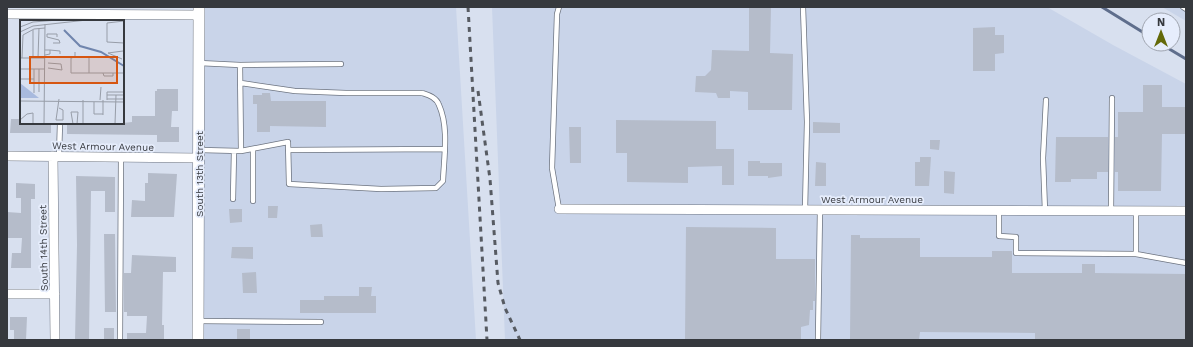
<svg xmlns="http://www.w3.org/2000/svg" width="1193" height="347" viewBox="0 0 1193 347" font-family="'Work Sans',sans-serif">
	<rect width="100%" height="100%" fill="#d8e0ef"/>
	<path fill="#c9d4e9" d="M199,7H456L476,340H198Z
		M492,7H1047L1113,45L1186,84V340H505Z
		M1162,7H1186V21Z"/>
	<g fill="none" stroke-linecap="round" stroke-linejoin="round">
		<path stroke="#5f6e8c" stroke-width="3" d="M1102,7L1149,36
			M1161,44L1186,59"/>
	</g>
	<path fill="#b5bcca" d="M749,7H771L770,53L793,54L792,110H748V92L730,91V98H718L716,93L695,92L696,76H705L711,70L712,50L749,51Z
		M995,27V35H1004V53L995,54V71H973V28Z
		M1143,85H1162V107H1186V134H1162L1161,191H1118V172H1115V137H1118V112H1143Z
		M157,89H178V111H172L171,127H179V142H157V135L67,134V123H123L132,122V116H155V91H157Z
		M262,93H270L271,101H326V127L270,126V132H257V104H253V95H262Z
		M11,119H21V123H51V133H10Z
		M616,120L716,121V149H734V185H722V166L688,167V183L627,182V153H616Z
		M813,122L840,123V133H813Z
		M569,127H581V163H570Z
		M1056,137H1108V172H1097V179H1071V182H1055Z
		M930,140H940L939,150L930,149Z
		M920,157H931L929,186H915V162H920Z
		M748,161H760V163H782V176L768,178V176H748Z
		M816,162L826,163V186H815Z
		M944,171L955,172L954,194L944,193Z
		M148,173L177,174L174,217H131L132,200L145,201V183H148Z
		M76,176L115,177V212H105V191H91L89,340H75L77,245Z
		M16,183L35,184V199H31V268H11L12,253H21L22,238H7V212L21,213V198H16Z
		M268,206H278L277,218H268Z
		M229,209H242V222L230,223Z
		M322,224L323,237H311L310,225Z
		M686,227L776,228V259H815V301H813V310H810L809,325L801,327V340H685Z
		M104,234H115L116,312H105Z
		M851,235H860V238H920V257H992V251H1012V273H1082V264H1095V273L1186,274V340H1035V333L920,332L919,340H850Z
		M232,247H253V259L231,258Z
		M132,255L176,257V272H163L162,325H164V340H127V333H146L147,316H127V312H124V273H131Z
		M256,272L257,293H243L242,273Z
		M359,287H372L371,296H376V313H300V300H324V296H359Z
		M10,317H27L26,340H14V330H10Z
		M104,328H114V339H104Z
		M237,329H250V340H237Z"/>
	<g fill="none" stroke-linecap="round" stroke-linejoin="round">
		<defs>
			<path id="service" d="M803,7L807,122L805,210
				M1183,7L1186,9
				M199,63L240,65L341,64
				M241,83L295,91L346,93H422C428,95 436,97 439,105C449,127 444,157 443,181L436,188L381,189L289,184L288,142L241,151
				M253,149V201
				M200,150L241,151L240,65
				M288,150L444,149
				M59,156L60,123
				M233,199L234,151
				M559,209L552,168L557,14L559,7
				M999,210V236L1016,237V253L1136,254V211
				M1045,211L1043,158L1046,100
				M1111,211L1112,98
				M1136,254L1186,263
				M198,321L321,322
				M120,340L121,157
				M818,340L820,210"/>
			<path id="minor" d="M7,14L199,15
				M7,156L200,158
				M53,156L55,340
				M559,209L1186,211
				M7,294H55"/>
			<path id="tertiary" d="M198,340L199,7"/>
		</defs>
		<use href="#service" stroke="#6d7480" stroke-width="6"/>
		<use href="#minor" stroke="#6d7480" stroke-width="10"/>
		<use href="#tertiary" stroke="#6d7480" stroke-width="12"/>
		<use href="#service" stroke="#fff" stroke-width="4.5"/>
		<use href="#minor" stroke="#fff" stroke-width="9"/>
		<use href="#tertiary" stroke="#fff" stroke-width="11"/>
		<path stroke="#575b62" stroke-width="3" stroke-dasharray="5 5" stroke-linecap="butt" d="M468,7L487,340
			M478,91L490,179L498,283L505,308L520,340"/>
	</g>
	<g text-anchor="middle" stroke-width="3.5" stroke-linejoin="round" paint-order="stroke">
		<g font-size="10" fill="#36393e" stroke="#e6edfc">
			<text transform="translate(103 146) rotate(1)" y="4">West Armour Avenue</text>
			<text transform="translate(199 174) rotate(-90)" y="4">South 13th Street</text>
			<text x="872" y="203">West Armour Avenue</text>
			<text transform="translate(43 248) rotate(-91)" y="4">South 14th Street</text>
		</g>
	</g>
	<g transform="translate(20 20)">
		<rect width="104" height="104" fill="#d8e0ef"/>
		<path d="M0,63L19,78H0Z" fill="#a8bade"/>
		<path fill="none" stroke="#7085ad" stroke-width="2" d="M44,10L60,26L81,32L104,46"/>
		<path fill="none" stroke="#979da8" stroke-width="1" d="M104,1L87,3V22L104,23M0,7L13,2L38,0M13,10V38M0,12L13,6L67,0M33,23H40L39,20L27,17V14H37V17M30,30L40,31V34M55,32V37L51,38V53H104M25,35L30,34V30H25M69,37V53M0,38H25M2,38L3,15L14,9L25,8M18,38L19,8M102,39L88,33L103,31M28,43L41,44L42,50L28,48M0,49H25M14,49V73M83,53L84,56H93V53M0,59H14M19,72V49M87,75H104M39,79L36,100H43V90L39,88M87,79H104M80,80L81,67M87,80V72H104M0,81L104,82M74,82V94H83M83,95V80M0,100L7,94L13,93V104M24,104L25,4M53,104L51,92H58L57,104M63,104V80M95,104L96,75"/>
		<path fill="#d65611" fill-opacity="0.15" stroke="#d65611" stroke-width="2" d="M10,37H97V63H10Z"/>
		<rect width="104" height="104" fill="none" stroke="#36393e" stroke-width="2"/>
	</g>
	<rect width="1193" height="347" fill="none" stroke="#36393e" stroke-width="16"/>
	<g transform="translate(1161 32)"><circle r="19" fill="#e6edfc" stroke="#a0a5b0"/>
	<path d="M0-3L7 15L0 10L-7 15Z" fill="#63690a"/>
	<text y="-6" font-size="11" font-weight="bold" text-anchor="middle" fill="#36393e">N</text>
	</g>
</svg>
